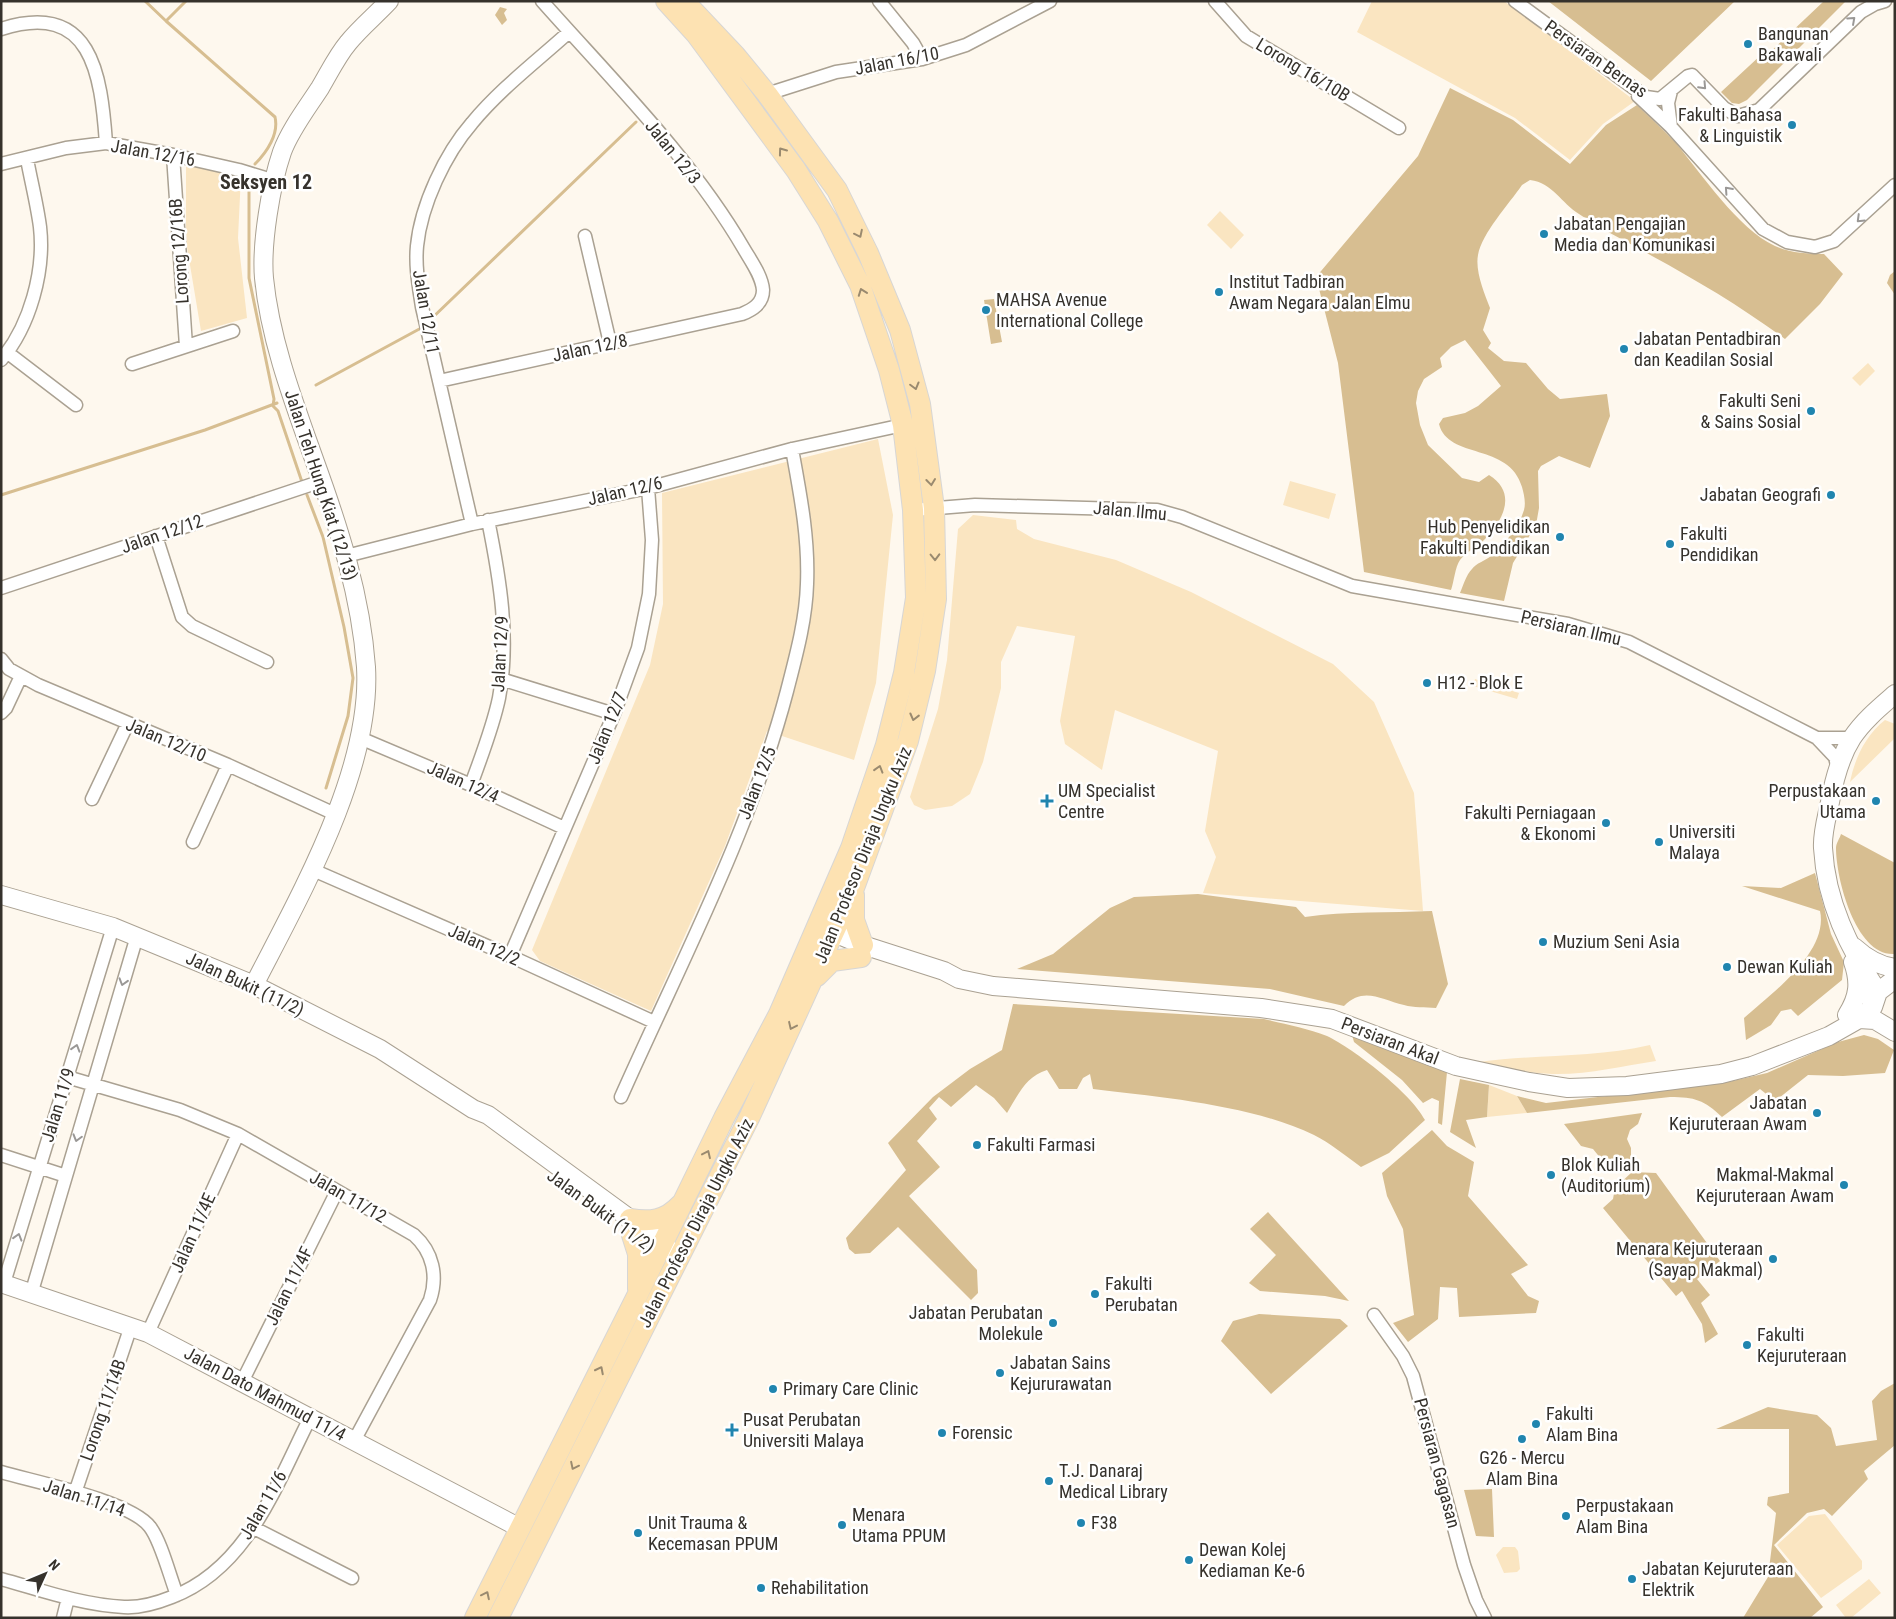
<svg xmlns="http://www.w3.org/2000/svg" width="1896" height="1619" viewBox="0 0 1896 1619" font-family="'Roboto Condensed',sans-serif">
	<rect width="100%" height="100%" fill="#fef8ee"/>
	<path fill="#fae5c1" d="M1372,1H1504L1635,101L1603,124L1570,160L1515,118L1357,32Z
		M186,163L241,175L238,238L247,318L201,331L186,241Z
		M1220,211L1244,235L1231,249L1207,225Z
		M1868,363L1875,371L1860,386L1852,378Z
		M878,439L893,515L876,683L854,760L767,731L725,846L651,1011L540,961L532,950L650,665L663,604L662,493Z
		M1290,481L1336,494L1329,519L1283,505Z
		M973,515L1016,520L1017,529L1034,539L1116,560L1191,592L1333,664L1374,702L1414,793L1423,911L1203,893L1216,857L1205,831L1218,751L1115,710L1102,770L1065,744L1060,721L1075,636L1017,626L1001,662V688L983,762L970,794L952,806L925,810L914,805L910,797L938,709L947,660L958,529Z
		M1475,679L1519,693L1517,699L1473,686Z
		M1885,720L1895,724V738L1850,782C1855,758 1865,736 1885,720Z
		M1650,1045L1656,1061C1622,1066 1587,1075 1552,1074C1527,1073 1503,1068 1479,1062C1536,1054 1594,1058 1650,1045Z
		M1489,1085L1517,1096L1527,1113L1487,1117Z
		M1825,1514L1862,1561V1569L1821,1598L1777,1545L1809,1516Z
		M1503,1547H1515L1518,1551L1520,1569L1517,1572L1504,1573L1496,1555Z
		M1869,1579L1881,1593L1851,1618H1846L1836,1605Z"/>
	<path fill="#d7be91" d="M1548,1H1735L1651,81Z
		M1824,1H1846L1747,100L1739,104L1732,103L1721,92L1762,54H1768Z
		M500,7L507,9L504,13L507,20L502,25L495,15Z
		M1450,88L1513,120L1570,164L1606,125L1637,105C1649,117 1663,129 1675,142C1701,173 1738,229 1775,246C1790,253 1807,254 1824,254L1843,274L1820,304L1785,339C1743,308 1698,281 1652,256C1628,242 1602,230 1579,214C1561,203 1553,183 1530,180L1522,185C1509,204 1482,233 1478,255C1475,271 1484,293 1490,308L1483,330L1491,343L1488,348L1504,361L1526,363L1548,389L1560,399L1607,394L1610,416L1590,468L1559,456L1541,466L1538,471L1539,508L1536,525L1513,563L1504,601L1460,593C1463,586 1466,575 1472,569C1476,563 1485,561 1491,556C1504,545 1519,527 1524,510C1526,503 1524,494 1522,487C1509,442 1448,460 1439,424L1443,418L1465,413L1478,406L1501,386L1465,340L1451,347L1440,358L1442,367L1424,379L1418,391L1416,403L1420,425L1428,445L1462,478L1479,482L1489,475C1518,493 1503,521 1484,540C1477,547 1466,552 1460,560C1455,567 1454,582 1451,590L1364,572L1338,363L1316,277L1418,156Z
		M1895,271V295L1887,283L1890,275Z
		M994,299L1002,342L991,344L984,300Z
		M1841,834L1895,863V954C1856,957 1836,879 1836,848C1836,843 1840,838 1841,834Z
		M1815,873L1831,934L1844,962L1842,980L1798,1016L1791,1009L1781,1011L1771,1025L1746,1040L1744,1018C1771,994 1829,952 1820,911L1742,886L1781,888Z
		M1198,894L1296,907L1305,917C1347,911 1389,913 1432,911L1448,984L1436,1008C1425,1007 1414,1008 1404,1005C1381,1000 1364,986 1344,1006L1270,989L1017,969L1053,954L1110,908L1134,897Z
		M1013,1004L1264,1019C1285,1024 1307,1028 1327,1036C1354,1049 1411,1093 1425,1120L1389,1153L1361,1167C1346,1156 1330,1143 1314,1135C1252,1105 1160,1097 1093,1089L1090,1074L1083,1078L1077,1089H1059L1047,1070C1026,1076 1018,1095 1007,1113L994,1098L976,1085L951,1107L939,1097L929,1108L937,1119L917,1141L940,1167L909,1196L977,1270L978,1293L971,1300L898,1227L870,1253L855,1254L849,1249L846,1238L906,1170L888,1143L933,1097L970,1069L1002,1050Z
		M1352,1035L1447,1072L1442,1125L1438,1123L1439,1101L1432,1098L1423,1103L1402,1080L1354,1042Z
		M1864,1035L1878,1039L1894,1050L1885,1073L1843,1076L1808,1075L1775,1101L1760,1089L1722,1117C1704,1100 1695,1097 1670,1097L1527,1113L1517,1096L1546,1103L1728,1082L1767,1073L1838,1042Z
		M1460,1079L1489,1085L1487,1117L1466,1120L1476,1148L1450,1132Z
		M1642,1113L1638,1124L1630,1130L1627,1139L1631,1148V1161L1606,1165L1593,1149L1581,1146L1564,1124Z
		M1432,1130L1447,1146L1474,1162L1468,1196L1528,1265L1511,1274L1528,1296L1539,1301L1536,1313L1459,1317L1457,1288L1440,1287L1438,1319L1408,1342L1393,1323L1414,1315L1403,1229L1387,1196L1382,1173Z
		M1632,1172L1656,1173L1720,1261L1697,1279L1710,1295L1701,1303L1718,1334L1705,1343L1702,1324L1682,1291L1676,1296L1603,1208L1613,1199L1615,1188Z
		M1268,1212L1349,1301L1325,1296L1260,1291L1249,1283L1276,1255L1250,1229Z
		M1259,1314L1340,1319L1348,1326L1271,1394L1221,1341L1233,1321Z
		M1895,1383V1445L1864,1471L1868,1479L1832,1516L1824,1509L1807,1513L1774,1545L1823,1607L1810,1618H1743L1768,1577L1776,1513L1767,1505L1768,1497L1789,1493V1429H1716L1768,1407L1817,1415L1831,1428L1836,1446L1877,1440L1872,1401L1881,1391Z
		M1492,1489L1494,1537L1476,1536L1464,1490Z"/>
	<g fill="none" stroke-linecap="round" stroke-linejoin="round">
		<path stroke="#d7be91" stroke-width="3" d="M145,1L166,21
			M186,1L166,21L275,117C279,134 267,152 255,164
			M249,186V278L274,399L273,406L278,411L302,482
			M429,321L636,122
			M316,385L423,327
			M1,495L205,430L277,403
			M307,495L323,537L344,627L353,678L348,716L326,788"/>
		<defs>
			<path id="street" d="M879,1L913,43L922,59
				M1215,1L1246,36L1399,128
				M1515,1L1646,97L1660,99L1688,76L1692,75L1724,108L1738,116L1759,110L1861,12L1875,4L1885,1
				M1,29C92,0 101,74 106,143
				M767,94L836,72L922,59L966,45L1050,1
				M1638,96L1671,127L1763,229L1787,242L1815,247L1834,241L1895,185
				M1671,127L1668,103L1671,91
				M173,155L186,346
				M1,164L66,148L106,143L173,155L239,170L275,181
				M585,236L610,343
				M8,353L76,405
				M1,360C30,326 45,271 40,227C37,204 31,181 27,159
				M132,364L233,331
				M439,381L742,314C752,310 763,304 763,290C762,276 751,261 744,249C691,158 612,80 542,1
				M913,510L975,505L1157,510L1182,517L1352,586L1568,624L1629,642L1817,738
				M472,524L422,307C419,287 415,267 417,246C421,205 445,154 472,123C500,89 537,61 569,32
				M156,536L182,617L192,626L267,662
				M346,556L472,524L648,488L792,449L903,425
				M1,588L322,481
				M1,659L9,669L38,685L228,765L335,814
				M501,679L614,714
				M1,713L6,708L21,676
				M360,738L471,785L564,828
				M1838,769L1835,757L1817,738H1852
				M471,785C481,757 493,727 499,698C510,639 500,579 488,520
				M92,799L128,723
				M193,842L228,765
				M313,870L510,956L654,1022
				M510,956L614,714L638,648L649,594L652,540L648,488
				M67,1077L180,1110L238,1134L414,1235C433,1252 438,1276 430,1300L354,1441
				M621,1097C680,964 750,832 787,691C796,656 806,620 807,584C809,538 800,493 792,449
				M1,1155L66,1176
				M4,1283L113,927
				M32,1291L137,936
				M1374,1315L1403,1356L1413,1376L1464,1565L1476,1600L1485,1618
				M148,1333L238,1134
				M242,1382L337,1191
				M1,1472C35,1482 131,1501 150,1527C161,1541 170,1577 177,1595
				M75,1493L131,1326
				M254,1528L352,1578
				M1,1579C41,1590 82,1605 124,1607C140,1608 157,1603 172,1597C248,1568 276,1485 310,1418
				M63,1618L68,1598"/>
			<path id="secondary" d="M1,895L113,927L254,985L380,1049L473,1109L488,1115L663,1243L677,1259
				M834,933L863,945L944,971L959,979L993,986L1261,1008L1332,1019L1456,1066L1529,1082L1568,1088L1627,1086L1721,1074L1752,1066L1829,1036L1859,1019L1875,1020L1895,1032
				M1854,947C1866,958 1879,966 1895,968
				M254,985C300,895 372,770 366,667C361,596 339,528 315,462C294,403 270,340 264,278C261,244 271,184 282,152C290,130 307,108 320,88C329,73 337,56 348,43C360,28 376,15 389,1
				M1870,998L1895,979
				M1847,1015C1859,996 1860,982 1853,962
				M1859,1019L1873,1007L1878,992C1849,948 1826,902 1823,848C1822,833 1827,817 1830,802C1834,780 1840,757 1852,738C1863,721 1880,707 1895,694
				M1,1283L148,1333L520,1528"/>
			<path id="primary" d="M854,895V920L863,945
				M817,976L832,961L861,957
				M630,1219C650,1222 665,1221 680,1205
				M632,1235L638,1254V1289
				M475,1618L637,1296L724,1118L779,1014L851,848L886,745L904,673L916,598L913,510L903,425L889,370L860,285L828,221L796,170L696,34L666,1
				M498,1618L750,1116L854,888L908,741L925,671L936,599L934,508L920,404L900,330L868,253L837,190L767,94L735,55L684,1"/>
		</defs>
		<use href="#street" stroke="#aaa192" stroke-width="15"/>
		<use href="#secondary" stroke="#aaa192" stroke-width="20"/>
		<use href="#primary" stroke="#d7d6d5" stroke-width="22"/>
		<use href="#street" stroke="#fff" stroke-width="12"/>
		<use href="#secondary" stroke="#fff" stroke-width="18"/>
		<use href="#primary" stroke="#fde2b2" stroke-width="20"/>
	</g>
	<defs><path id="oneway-chevron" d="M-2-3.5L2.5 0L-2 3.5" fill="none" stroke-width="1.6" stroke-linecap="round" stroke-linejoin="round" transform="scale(1.25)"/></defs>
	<g stroke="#9a9896">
		<use href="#oneway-chevron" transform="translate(1852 20) rotate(-42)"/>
		<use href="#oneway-chevron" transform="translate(1703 86) rotate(47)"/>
		<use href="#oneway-chevron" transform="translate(1728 190) rotate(-132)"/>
		<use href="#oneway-chevron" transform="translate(1860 219) rotate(136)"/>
		<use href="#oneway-chevron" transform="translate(123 982) rotate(107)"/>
		<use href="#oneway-chevron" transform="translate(76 1048) rotate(-73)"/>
		<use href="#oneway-chevron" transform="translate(77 1138) rotate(106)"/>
		<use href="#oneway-chevron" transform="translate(18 1237) rotate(-73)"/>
	</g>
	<g stroke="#9a8a6f">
		<use href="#oneway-chevron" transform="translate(782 151) rotate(-126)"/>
		<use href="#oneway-chevron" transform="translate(859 234) rotate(64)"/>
		<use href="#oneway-chevron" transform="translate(862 292) rotate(-110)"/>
		<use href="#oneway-chevron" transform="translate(915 386) rotate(75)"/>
		<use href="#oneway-chevron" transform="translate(931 482) rotate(83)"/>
		<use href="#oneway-chevron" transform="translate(935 557) rotate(89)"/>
		<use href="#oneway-chevron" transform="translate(914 717) rotate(104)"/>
		<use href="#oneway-chevron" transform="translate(879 769) rotate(-73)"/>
		<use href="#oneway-chevron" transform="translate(792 1026) rotate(115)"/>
		<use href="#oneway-chevron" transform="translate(707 1154) rotate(-65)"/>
		<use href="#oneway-chevron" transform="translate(600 1370) rotate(-63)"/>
		<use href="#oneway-chevron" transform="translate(574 1466) rotate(116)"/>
		<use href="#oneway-chevron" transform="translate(486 1595) rotate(-64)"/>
	</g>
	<g fill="#2085af" stroke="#fff" stroke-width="2">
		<circle cx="1748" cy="44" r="5"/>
		<circle cx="1792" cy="125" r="5"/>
		<circle cx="1544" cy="234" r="5"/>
		<circle cx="1219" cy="292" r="5"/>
		<circle cx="986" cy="310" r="5"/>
		<circle cx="1624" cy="349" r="5"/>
		<circle cx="1811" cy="411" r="5"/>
		<circle cx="1831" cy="495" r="5"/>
		<circle cx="1560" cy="537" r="5"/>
		<circle cx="1670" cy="544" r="5"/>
		<circle cx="1427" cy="683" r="5"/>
		<path d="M1044.5 793.5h5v5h5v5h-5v5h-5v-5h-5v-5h5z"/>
		<circle cx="1876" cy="801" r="5"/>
		<circle cx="1606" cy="823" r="5"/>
		<circle cx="1659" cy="842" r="5"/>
		<circle cx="1543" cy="942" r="5"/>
		<circle cx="1727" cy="967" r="5"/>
		<circle cx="1817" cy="1113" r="5"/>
		<circle cx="977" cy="1145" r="5"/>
		<circle cx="1551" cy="1175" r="5"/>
		<circle cx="1844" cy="1185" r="5"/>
		<circle cx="1773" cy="1259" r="5"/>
		<circle cx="1095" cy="1294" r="5"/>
		<circle cx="1053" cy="1323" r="5"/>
		<circle cx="1747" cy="1345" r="5"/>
		<circle cx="1000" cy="1373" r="5"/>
		<circle cx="773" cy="1389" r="5"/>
		<circle cx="1536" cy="1424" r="5"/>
		<path d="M729.5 1422.5h5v5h5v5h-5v5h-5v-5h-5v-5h5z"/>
		<circle cx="942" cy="1433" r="5"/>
		<circle cx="1522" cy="1439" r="5"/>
		<circle cx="1049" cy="1481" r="5"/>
		<circle cx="1566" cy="1516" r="5"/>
		<circle cx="1081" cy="1523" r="5"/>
		<circle cx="842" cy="1525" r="5"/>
		<circle cx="638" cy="1533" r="5"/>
		<circle cx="1189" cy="1560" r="5"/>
		<circle cx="1632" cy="1579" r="5"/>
		<circle cx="761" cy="1588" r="5"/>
	</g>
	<g text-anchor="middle" stroke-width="5" stroke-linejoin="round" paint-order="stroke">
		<g font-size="18" fill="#36322c" stroke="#fff" text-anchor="start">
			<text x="1758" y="40">Bangunan<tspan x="1758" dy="21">Bakawali</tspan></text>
			<text x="1782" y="121" text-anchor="end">Fakulti Bahasa<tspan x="1782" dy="21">&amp; Linguistik</tspan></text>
			<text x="1554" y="230">Jabatan Pengajian<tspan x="1554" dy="21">Media dan Komunikasi</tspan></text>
			<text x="1229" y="288">Institut Tadbiran<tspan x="1229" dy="21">Awam Negara Jalan Elmu</tspan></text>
			<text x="996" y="306">MAHSA Avenue<tspan x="996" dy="21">International College</tspan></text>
			<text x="1634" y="345">Jabatan Pentadbiran<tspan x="1634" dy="21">dan Keadilan Sosial</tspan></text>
			<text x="1801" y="407" text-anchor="end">Fakulti Seni<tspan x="1801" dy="21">&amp; Sains Sosial</tspan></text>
			<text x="1821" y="501" text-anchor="end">Jabatan Geografi</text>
			<text x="1550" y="533" text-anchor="end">Hub Penyelidikan<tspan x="1550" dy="21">Fakulti Pendidikan</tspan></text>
			<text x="1680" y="540">Fakulti<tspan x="1680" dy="21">Pendidikan</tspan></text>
			<text x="1437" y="689">H12 - Blok E</text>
			<text x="1058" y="797">UM Specialist<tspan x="1058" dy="21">Centre</tspan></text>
			<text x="1866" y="797" text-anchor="end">Perpustakaan<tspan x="1866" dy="21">Utama</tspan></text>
			<text x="1596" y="819" text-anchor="end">Fakulti Perniagaan<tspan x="1596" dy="21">&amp; Ekonomi</tspan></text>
			<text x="1669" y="838">Universiti<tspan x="1669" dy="21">Malaya</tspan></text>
			<text x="1553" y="948">Muzium Seni Asia</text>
			<text x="1737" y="973">Dewan Kuliah</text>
			<text x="1807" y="1109" text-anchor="end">Jabatan<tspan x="1807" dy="21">Kejuruteraan Awam</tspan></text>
			<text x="987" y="1151">Fakulti Farmasi</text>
			<text x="1561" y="1171">Blok Kuliah<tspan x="1561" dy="21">(Auditorium)</tspan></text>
			<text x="1834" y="1181" text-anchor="end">Makmal-Makmal<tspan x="1834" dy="21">Kejuruteraan Awam</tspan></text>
			<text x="1763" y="1255" text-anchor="end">Menara Kejuruteraan<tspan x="1763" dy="21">(Sayap Makmal)</tspan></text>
			<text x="1105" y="1290">Fakulti<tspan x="1105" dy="21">Perubatan</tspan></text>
			<text x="1043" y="1319" text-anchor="end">Jabatan Perubatan<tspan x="1043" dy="21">Molekule</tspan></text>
			<text x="1757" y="1341">Fakulti<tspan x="1757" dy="21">Kejuruteraan</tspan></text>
			<text x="1010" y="1369">Jabatan Sains<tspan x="1010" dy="21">Kejururawatan</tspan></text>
			<text x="783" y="1395">Primary Care Clinic</text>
			<text x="1546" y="1420">Fakulti<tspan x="1546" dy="21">Alam Bina</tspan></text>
			<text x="743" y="1426">Pusat Perubatan<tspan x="743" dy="21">Universiti Malaya</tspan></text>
			<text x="952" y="1439">Forensic</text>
			<text x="1522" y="1464" text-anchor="middle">G26 - Mercu<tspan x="1522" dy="21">Alam Bina</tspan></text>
			<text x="1059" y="1477">T.J. Danaraj<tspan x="1059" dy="21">Medical Library</tspan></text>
			<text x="1576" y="1512">Perpustakaan<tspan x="1576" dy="21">Alam Bina</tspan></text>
			<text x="852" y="1521">Menara<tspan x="852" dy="21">Utama PPUM</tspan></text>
			<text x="648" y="1529">Unit Trauma &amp;<tspan x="648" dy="21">Kecemasan PPUM</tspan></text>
			<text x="1091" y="1529">F38</text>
			<text x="1199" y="1556">Dewan Kolej<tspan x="1199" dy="21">Kediaman Ke-6</tspan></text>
			<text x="1642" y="1575">Jabatan Kejuruteraan<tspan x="1642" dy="21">Elektrik</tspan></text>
			<text x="771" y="1594">Rehabilitation</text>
		</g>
		<g font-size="18" fill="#36322c" stroke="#fff">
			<text transform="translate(1596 59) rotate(35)" y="6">Persiaran Bernas</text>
			<text transform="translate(897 61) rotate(-11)" y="6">Jalan 16/10</text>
			<text transform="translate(1303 70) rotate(31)" y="6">Lorong 16/10B</text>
			<text transform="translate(673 152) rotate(51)" y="6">Jalan 12/3</text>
			<text transform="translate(153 153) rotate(10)" y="6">Jalan 12/16</text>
			<text transform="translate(179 251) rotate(-94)" y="6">Lorong 12/16B</text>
			<text transform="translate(426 312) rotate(80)" y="6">Jalan 12/11</text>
			<text transform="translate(590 348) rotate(-12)" y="6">Jalan 12/8</text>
			<text transform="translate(321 485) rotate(72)" y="6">Jalan Teh Hung Kiat (12/13)</text>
			<text transform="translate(625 491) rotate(-13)" y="6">Jalan 12/6</text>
			<text transform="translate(1130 511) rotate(5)" y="6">Jalan Ilmu</text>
			<text transform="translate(162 534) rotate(-19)" y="6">Jalan 12/12</text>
			<text transform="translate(1571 628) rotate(13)" y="6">Persiaran Ilmu</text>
			<text transform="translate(500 654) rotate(-87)" y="6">Jalan 12/9</text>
			<text transform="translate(607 728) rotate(-68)" y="6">Jalan 12/7</text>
			<text transform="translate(166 740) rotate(23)" y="6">Jalan 12/10</text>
			<text transform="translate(463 782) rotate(24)" y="6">Jalan 12/4</text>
			<text transform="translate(757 783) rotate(-69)" y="6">Jalan 12/5</text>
			<text transform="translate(863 855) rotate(-68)" y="6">Jalan Profesor Diraja Ungku Aziz</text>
			<text transform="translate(484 945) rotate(24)" y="6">Jalan 12/2</text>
			<text transform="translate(245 984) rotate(25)" y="6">Jalan Bukit (11/2)</text>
			<text transform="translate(1390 1041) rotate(21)" y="6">Persiaran Akal</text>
			<text transform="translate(58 1105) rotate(-73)" y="6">Jalan 11/9</text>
			<text transform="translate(348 1197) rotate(30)" y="6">Jalan 11/12</text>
			<text transform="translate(601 1211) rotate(36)" y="6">Jalan Bukit (11/2)</text>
			<text transform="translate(696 1223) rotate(-63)" y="6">Jalan Profesor Diraja Ungku Aziz</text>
			<text transform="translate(193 1233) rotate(-66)" y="6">Jalan 11/4E</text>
			<text transform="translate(289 1286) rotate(-64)" y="6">Jalan 11/4F</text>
			<text transform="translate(265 1394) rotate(28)" y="6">Jalan Dato Mahmud 11/4</text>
			<text transform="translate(103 1410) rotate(-71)" y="6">Lorong 11/14B</text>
			<text transform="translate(1437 1463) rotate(75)" y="6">Persiaran Gagasan</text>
			<text transform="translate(84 1498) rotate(18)" y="6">Jalan 11/14</text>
			<text transform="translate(263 1505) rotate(-60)" y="6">Jalan 11/6</text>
		</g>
		<g font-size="20" font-weight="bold" fill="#36322c" stroke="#fff">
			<text x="266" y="189">Seksyen 12</text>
		</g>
	</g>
	<rect width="1896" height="1619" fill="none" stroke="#36322c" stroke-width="5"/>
	<g transform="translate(45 1574) rotate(46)" stroke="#ffffff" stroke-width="4" paint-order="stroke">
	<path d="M0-4L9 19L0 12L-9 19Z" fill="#36322c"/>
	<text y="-8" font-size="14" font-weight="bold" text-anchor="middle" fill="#36322c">N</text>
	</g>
</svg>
